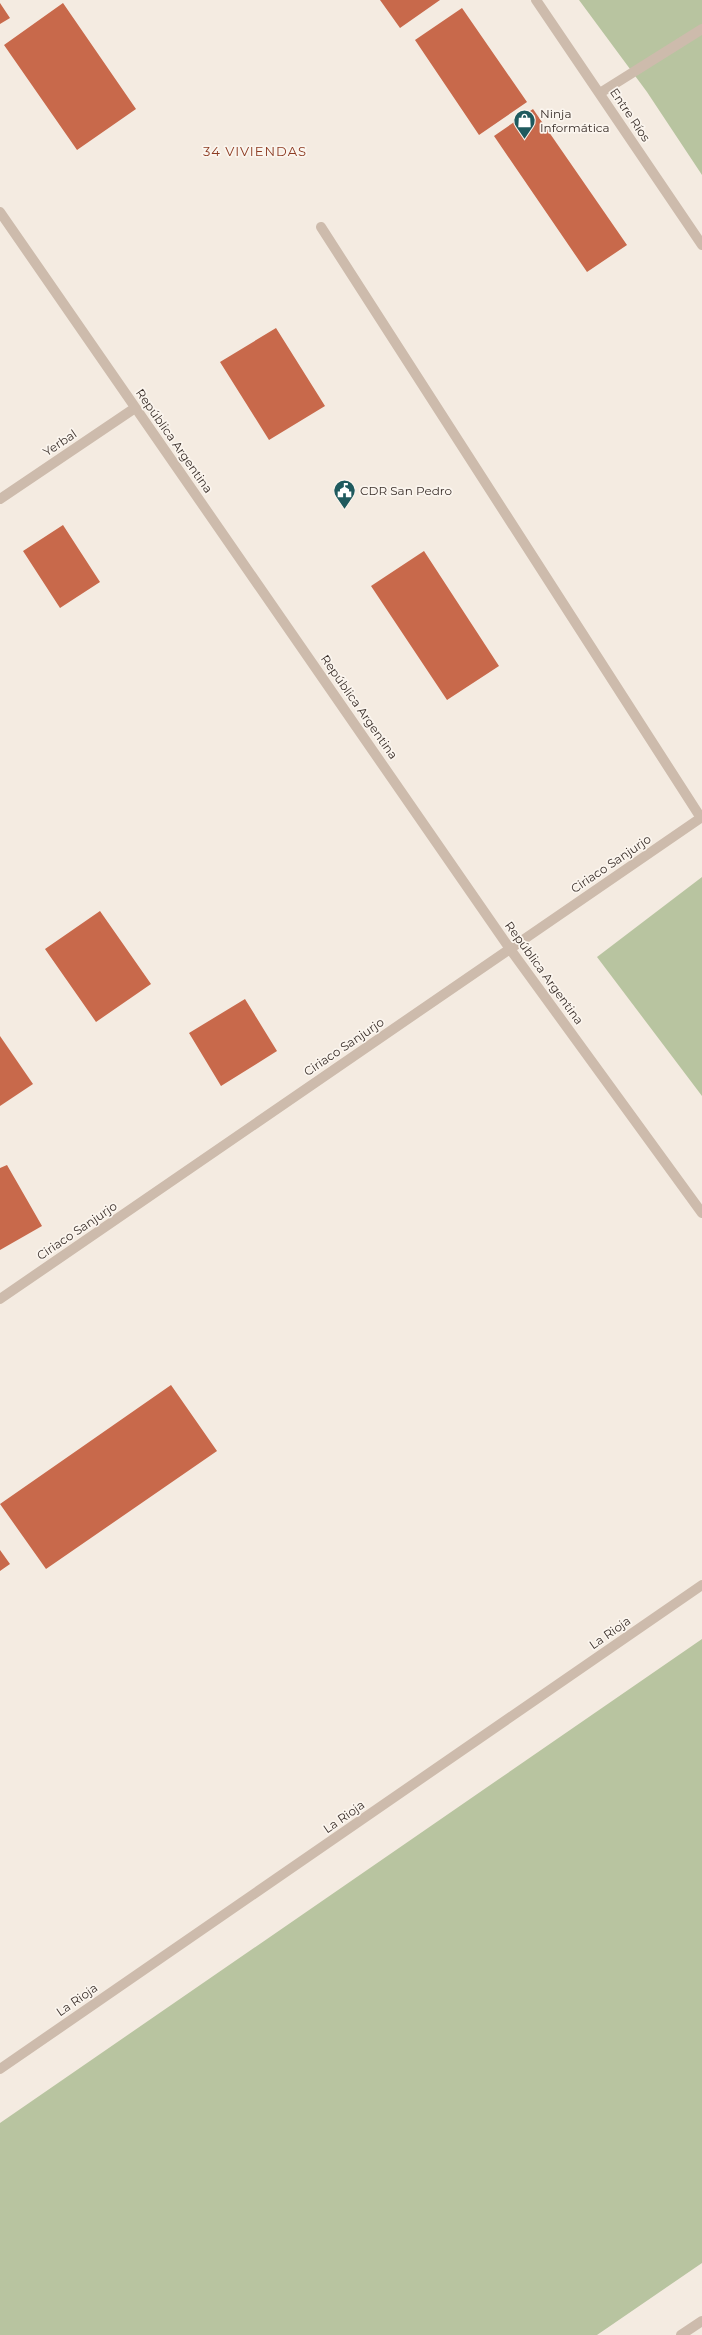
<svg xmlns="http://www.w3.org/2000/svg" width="702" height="2335" viewBox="0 0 702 2335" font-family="Montserrat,sans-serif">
	<rect width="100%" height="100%" fill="#f4ebe1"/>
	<path fill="#b8c4a0" d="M579,0H702V175L647,92Z
		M702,877V1096L597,957Z
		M702,1639V2263L597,2335H0V2123Z"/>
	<path fill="#c8694b" d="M380,0H440L400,28Z
		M0,3L10,18L0,24Z
		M63,3L136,109L77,150L4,45Z
		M462,8L527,102L479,135L415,40Z
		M533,109L627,245L587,272L494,136Z
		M276,328L325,406L269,440L220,362Z
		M63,525L100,582L60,608L23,551Z
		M424,551L499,666L447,700L371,586Z
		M100,911L151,984L96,1022L45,949Z
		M245,999L277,1051L221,1086L189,1033Z
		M0,1036L33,1084L0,1106Z
		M7,1165L42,1226L0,1250V1168Z
		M171,1385L217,1451L46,1569L0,1504Z
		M0,1550L10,1564L0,1571Z"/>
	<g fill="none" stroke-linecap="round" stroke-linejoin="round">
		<path stroke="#cdbbac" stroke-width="10" d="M536,0L702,245
			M600,93L702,29
			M0,212L510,949L702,1213
			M321,227L701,818
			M0,499L135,408
			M0,1299L702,817
			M0,2069L702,1585
			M681,2335L702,2321"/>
	</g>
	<defs>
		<symbol id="shop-pin" viewBox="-11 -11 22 30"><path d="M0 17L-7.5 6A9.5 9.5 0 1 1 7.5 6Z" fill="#1f5a5e" stroke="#fbf5ee"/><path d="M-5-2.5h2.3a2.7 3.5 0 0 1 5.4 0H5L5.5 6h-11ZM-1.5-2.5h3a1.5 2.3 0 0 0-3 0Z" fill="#fff"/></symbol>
		<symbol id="civic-pin" viewBox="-11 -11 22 30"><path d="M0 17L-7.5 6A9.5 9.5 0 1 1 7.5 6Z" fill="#1f5a5e" stroke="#fbf5ee"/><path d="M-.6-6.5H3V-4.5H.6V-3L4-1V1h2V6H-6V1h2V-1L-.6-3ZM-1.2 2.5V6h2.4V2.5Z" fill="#fff"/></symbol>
	</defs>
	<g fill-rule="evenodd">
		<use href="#shop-pin" x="512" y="108" width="25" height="34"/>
		<use href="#civic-pin" x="332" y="478" width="25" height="34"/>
	</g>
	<g text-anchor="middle" stroke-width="3.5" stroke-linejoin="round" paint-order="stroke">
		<g font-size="12" fill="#3b302b" stroke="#fbf5ee" text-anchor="start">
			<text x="540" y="118">Ninja<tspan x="540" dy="14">Informática</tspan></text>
			<text x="360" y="495">CDR San Pedro</text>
		</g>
		<g font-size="12" fill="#3b302b" stroke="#fbf5ee">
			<text transform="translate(630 115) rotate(56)" y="4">Entre Ríos</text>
			<text transform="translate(174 441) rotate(55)" y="4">República Argentina</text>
			<text transform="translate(60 443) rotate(-34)" y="4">Yerbal</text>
			<text transform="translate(359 707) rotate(55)" y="4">República Argentina</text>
			<text transform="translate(611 864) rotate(-34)" y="4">Ciriaco Sanjurjo</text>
			<text transform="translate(544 973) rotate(54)" y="4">República Argentina</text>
			<text transform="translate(344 1047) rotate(-34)" y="4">Ciriaco Sanjurjo</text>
			<text transform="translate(77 1231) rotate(-34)" y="4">Ciriaco Sanjurjo</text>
			<text transform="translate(610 1633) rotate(-35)" y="4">La Rioja</text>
			<text transform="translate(344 1817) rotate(-35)" y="4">La Rioja</text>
			<text transform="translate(77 2000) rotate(-35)" y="4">La Rioja</text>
		</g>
		<g font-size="13" letter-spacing="1" fill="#8c3b22" stroke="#fbf5ee">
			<text x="255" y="156">34 VIVIENDAS</text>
		</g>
	</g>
</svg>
